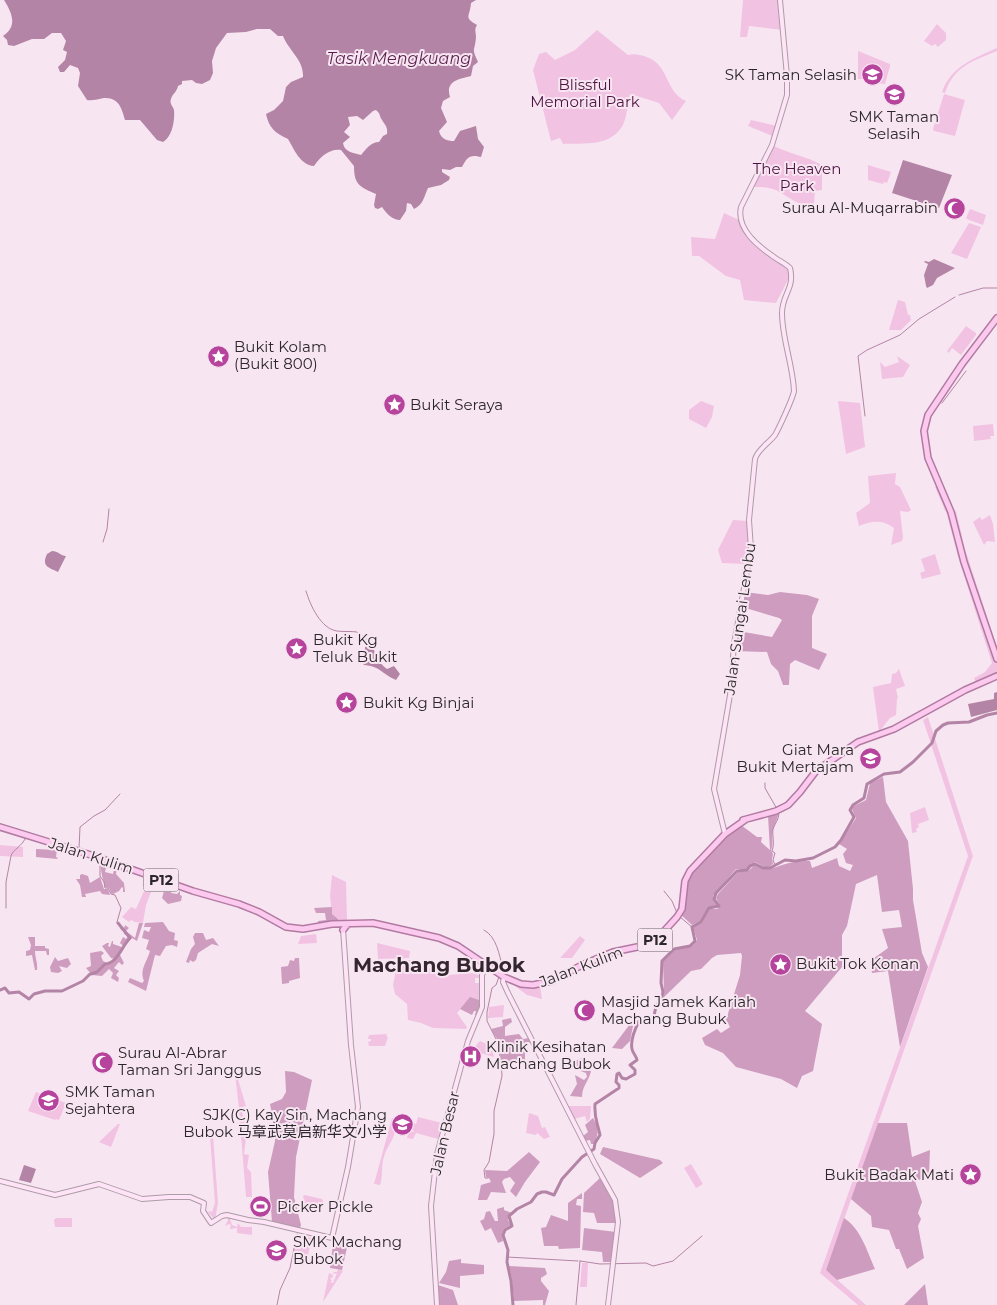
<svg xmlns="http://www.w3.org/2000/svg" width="997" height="1305" viewBox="0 0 997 1305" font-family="Montserrat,'Noto Sans SC',sans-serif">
	<rect width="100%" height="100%" fill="#f7e6f1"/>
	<path fill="#f2c2e3" d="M743,0H779L782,30L749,26L747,37H740Z
		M937,24L946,33V40L938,47L935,44L932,46L924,41Z
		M597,30L628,55C632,54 635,54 640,55C671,61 663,91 686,101L672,120L659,103L630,94C628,103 627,116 623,125C611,147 584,143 563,144L560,138L551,141L533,70L539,54L546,52L555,60L575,50Z
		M997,48V51C973,61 954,66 945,93L942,92C951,66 975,58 997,48Z
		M858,51L890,64V66L885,84L873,83L872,79H858Z
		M944,94L965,100L955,136L934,131L933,129Z
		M751,120L777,126L775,137L748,126Z
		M774,146C790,154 806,156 822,165V190L815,191L814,205C797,209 785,191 769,188C764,187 758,187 753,187Z
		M868,165L891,172L887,183L884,182L883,184L868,180Z
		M970,209L986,215L983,225L969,220L966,218Z
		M724,213L739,220L748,238L774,260L788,269L789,278L776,303L744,300L740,280L726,276L699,256H692L691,237L715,239Z
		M969,223L981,227L967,259L951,253Z
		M898,300L905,302L908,315H910L911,320L901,330H889Z
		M966,326L976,333V335L961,355L952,348L949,353L947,351Z
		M897,356L910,365L903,377L882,379L880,362L885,367L899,362Z
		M701,401L714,406L712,417L706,428L689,419V410Z
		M838,401L860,403L865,447L846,454Z
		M993,424L994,436H990L991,439L974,441L973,426Z
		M896,473L895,484L900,487L911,510L908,512L900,511L903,537L902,541L891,545L894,528C883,519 871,521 859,526L856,513L870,503L868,476Z
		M939,485L953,512L956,511L965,549L997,647V671L991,676L976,683L974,678L985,672L992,663L958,557L947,515L935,487Z
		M990,515L993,524L995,542L987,541L984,545L973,522L980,517L982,520Z
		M733,520L748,521L750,540L746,564L722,563L718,550Z
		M935,554L941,574L922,579L920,573L925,571L921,559Z
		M899,669L905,686L896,689L898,698L897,699L896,715L890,718L879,732L873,687L891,683L892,674L896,673Z
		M928,717L973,856L826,1270L866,1305H858L820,1273L968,856L923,720Z
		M925,807L929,820L918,824L919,827L916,829L917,832L912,833L910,813Z
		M0,845L23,847V857L0,856Z
		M332,875L346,882L347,921L338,922V919L332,914L330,896Z
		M144,891L151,892L146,905L143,923L135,922L131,920L129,922L122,917L131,907L136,909Z
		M316,934L317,943L298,944L301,936Z
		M580,936L585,940L572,958H560Z
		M377,943L410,951L409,958L378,959Z
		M398,960H418C418,964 420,970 424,972L430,968L437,976L472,973L479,975L480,978H475V983H481V1001L470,998L457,1013L467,1027L466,1029L433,1028L421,1023L408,1020L407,1004L395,994L393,985Z
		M515,986L528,988L540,986L542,999L527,995Z
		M504,1005L503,1017L488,1018L489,1007Z
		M387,1034L386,1036L388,1037L385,1046H369L368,1042L371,1041V1039H368L369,1035Z
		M480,1041L491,1046L494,1057L477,1052L478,1050L475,1049L477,1044Z
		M234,1066L246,1106L239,1108Z
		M36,1092L66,1103L59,1120L56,1119L55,1120L28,1111Z
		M567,1106H591L590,1119L587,1122L585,1116L574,1119Z
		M239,1111H242L247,1131L244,1154L249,1155L247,1168L251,1172L252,1197H246Z
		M529,1113L538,1116L542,1128L545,1127L550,1137L544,1139L537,1133L536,1135L526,1133Z
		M418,1117L442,1123L438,1139L416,1133L413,1139L407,1138L409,1131L414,1132V1131L409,1129L411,1123L416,1124Z
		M392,1118L397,1119C396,1124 395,1130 394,1135C391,1143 386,1149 384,1157C381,1165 383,1179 380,1185L374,1184Z
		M118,1124H120L111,1147L99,1142Z
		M202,1130L213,1135L218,1203L215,1220L208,1212L209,1211L212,1212L215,1203L210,1137Z
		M691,1164L703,1184L696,1188L684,1168Z
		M305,1195L322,1199L323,1201L320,1213L306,1210L303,1196Z
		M226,1216H229L232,1225L237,1227L238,1223L241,1227H252V1235L237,1233V1228L230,1229L231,1225L229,1224L225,1226L228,1220Z
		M56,1218H72V1227H55L54,1220Z
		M297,1234L312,1238L307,1259H305L303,1266L295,1264L297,1257L292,1256Z
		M582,1263H588L587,1287H580Z
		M338,1269L343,1271L323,1302L329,1273L333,1275L332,1278H330L332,1281L330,1282L333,1283L337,1273L333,1274L334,1272H337Z"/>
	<path fill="#ce9cbf" d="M745,592L768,595L780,592L807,595L819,599L812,616V648L827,654L819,670L795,660L790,664L789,685H783L778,671L771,664L767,652L735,651L738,631L772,637L782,620L779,618L742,607Z
		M883,777L886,802L908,841L913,889V900L922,953L928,967L900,1047L888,971L872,973L870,961L888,948L882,929L902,927L899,910L882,912L877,875L856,884L847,926L842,935V967L805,1011L822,1024L813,1071L802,1076L797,1088L781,1079L736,1067L723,1053L705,1045L702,1038L717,1029L721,1033L730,1027L726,1020L740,975L742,956L741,953L717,955L712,958L701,969L691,971L661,1000L664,992L663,961L674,950L692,946L697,940L693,927L702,923L710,909H717L720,906L716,898L718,894L739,871H748L755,865C771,874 778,864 794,862C799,861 804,861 810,861L812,868L837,858L839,866L850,871L853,865L846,863L843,854L847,849L839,844L856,818L852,809L854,806L866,800L870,783Z
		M778,814C778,820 774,824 773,830C771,837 774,843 771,850L773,854L772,859L773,864L769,867H764L755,862L746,869H736L713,896V899L718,906L709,907L701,921L692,925L680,914L685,907L688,881L693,872L725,836L741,825L757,837H762L761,842L770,850L768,816Z
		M36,849L57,850L56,857L58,858L57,859L36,857Z
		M101,861L113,865L112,869L106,868L105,872L113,874L115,865L121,867L117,868L116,874L124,883L125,892H123V888L122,887L119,891L113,894L111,893L109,888L105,887C103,878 100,872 101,861Z
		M82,874L88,876L90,883L100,877L104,889H108L110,895L102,894L100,891L85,894L86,897H82L80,885L76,879H80V875Z
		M172,887L171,893L177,894L180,891V895L182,896L181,901L168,904L162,898L164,891H168L169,889Z
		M332,907V914L338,919V922L318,925V921L326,920L325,913H316L314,908Z
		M163,922L169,931L175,933L174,940L178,941L177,947L172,945L166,946L160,956L155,955L146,991L128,982L130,978L142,983L144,981C139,970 147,962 150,951L146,949L149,940L142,938L144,930L149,932L151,927H144L145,923Z
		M139,923H143L137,941L132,938L119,953L124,963L122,965L119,962L114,968L119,971L116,975L119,978L118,982L111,978L113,973L109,969L102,976L92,975L86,968L91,966L90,953L101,951L104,953L101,956L103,961L109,964L115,959L111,958L102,946L107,943H109L108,946L110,947L112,941H113V944L122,947L123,946L120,943L123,937L126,939L128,936L124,934V931L121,930L119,925L124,928L125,925L129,928L126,931L135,938Z
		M195,933H203L206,940L213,938L219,946L212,944L198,953L196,960L193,962L190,960L189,963L186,962L191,949L195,944L193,937Z
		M28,937H35V946H45V948L49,949V955H47L46,951H35C35,958 38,963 37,970H35L32,955L26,956V951L30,950L31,945Z
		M55,957L58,961L68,958L71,964L67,968L59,966L62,971L58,973L51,972L50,967Z
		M295,958H299L300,978L289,981V983L282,984L281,967L288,966L290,960L294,961Z
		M470,997L482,1001V1004L477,1016L475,1015L476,1011H474L472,1015L460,1009Z
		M511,1018L512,1022L505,1027V1036L519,1034L523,1039L529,1038L532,1042L515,1044L517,1050H525V1061L502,1063L497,1039L491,1029L503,1026L502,1020Z
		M630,1024L633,1026L630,1041L622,1049L612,1048Z
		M585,1057L581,1067L591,1071C589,1081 582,1086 582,1097L570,1096L577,1084L575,1075L584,1080L587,1077L586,1073L575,1069L577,1064L570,1065V1061H575Z
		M285,1071L294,1072L312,1080L296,1157L294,1197L301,1225L300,1228L272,1222L268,1172L275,1141V1128L270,1104L282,1099L286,1092Z
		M593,1118C599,1127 599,1134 594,1144H591L590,1140L585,1141L583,1136L588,1132L585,1125Z
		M878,1123H907L912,1157L930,1150L929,1177L915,1181L922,1202L918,1213L921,1219L918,1226L924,1258L907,1269L899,1249H896L889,1230L872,1227L871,1216L851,1199Z
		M603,1147L660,1160L663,1163L640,1178L600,1154Z
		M529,1152L540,1162L525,1182L516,1197L510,1191L515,1183L510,1177L504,1179L502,1182L506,1193L491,1192L487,1200H478L481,1185L491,1182L489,1178L486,1177L485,1170L507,1171Z
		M601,1177L613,1197L617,1223H597L594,1213L583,1212L584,1193Z
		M582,1193V1199H577L576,1205L581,1206L580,1248L559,1249L558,1246H544L541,1228L546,1227L551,1215L568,1221V1203Z
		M504,1207V1210L512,1213L509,1216L508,1220L511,1225L504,1229L502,1234L503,1241L498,1243L491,1228L485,1231L480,1221L484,1219L486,1212L490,1211L495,1221H498L497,1209Z
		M844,1218C861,1229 867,1251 875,1269L837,1280L826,1270Z
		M584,1228L616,1232L612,1262H603L602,1252L582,1250Z
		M337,1243L346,1245L347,1243H348L342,1270L330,1268L333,1244Z
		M461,1259V1263L484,1265V1274L460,1276V1288L439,1283L446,1272L449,1261Z
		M509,1266L545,1268L547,1274L541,1278V1281L549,1291L545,1305H543V1300L514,1301L512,1279Z
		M925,1284L928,1305H904Z
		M438,1285L453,1290L458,1305H439Z"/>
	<path fill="#b484a6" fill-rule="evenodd" d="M4,0H476L471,3C470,17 463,17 477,25C474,30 476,32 476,37C475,52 471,47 478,62L473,66L471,76C459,79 445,81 450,97L443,101L441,108L447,122L439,131C441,139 447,141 454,141L460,131L476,126L478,139L484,147L481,157C470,154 467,157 462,167H456L450,170L442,169V172L450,177L449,180L441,185L428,188C424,197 423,205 414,209L411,204L407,203L406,211L400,220C392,220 386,213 382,207L378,209L375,208L374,205L376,194C360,187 354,185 354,166L341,150C330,148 320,157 314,166C300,165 294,149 288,139C275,133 269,128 266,114L274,110L283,101L286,87L291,82L303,77C304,60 289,51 283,36H278L270,29H257L246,32L227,33L216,48L212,61L213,73L210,80L202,84L196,83L192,80L182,81V84L178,86C177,92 172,94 171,99C169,104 173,106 174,110C175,121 172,137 163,142L157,140L140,120H125C122,109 119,97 104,98C98,99 93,101 87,100L78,86L80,73L78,68L70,65L64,72H60L58,67L65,60L67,52L63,50L66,41L61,33H52L44,39H32L14,46L8,45L7,40L3,36C18,26 12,13 4,0ZM376,110C381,114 379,116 382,120C385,125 388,127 387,134L383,136L379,142C371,142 366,149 361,155C354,153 344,152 343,143L350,137L344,132L350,125L348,117L357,116L363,120L373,111Z
		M903,160L952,175L939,208H938L892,193Z
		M934,259L955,268L937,278L933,285L927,288L926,286L924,275L928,264L924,262L925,261L929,262Z
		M52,551C58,551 61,556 66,556L58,572C49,567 41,567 47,554Z
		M373,646C375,656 379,663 387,669L394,666L400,674L396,680C382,674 380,666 364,665L361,661L365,654V647Z
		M997,692V710L971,717L968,704L994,699V693Z
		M24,1165L36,1169L31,1183L19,1180Z"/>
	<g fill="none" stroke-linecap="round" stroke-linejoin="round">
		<path stroke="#b484a6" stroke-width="1" d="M959,295L983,288H997
			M942,403L966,371
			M865,416L858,356L867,350L900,335L919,319L955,297
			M103,542L107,529L109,509
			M306,591C310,605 321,629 337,631C343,632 351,631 357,632L359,635L366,636V643L368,646
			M765,783V788L777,809
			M79,849L80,827L94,816L105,810L120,794
			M100,860V876L104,882L105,888H108L111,894L115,895L121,908L117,922
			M775,865L773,860L775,853L772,851C775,843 772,836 773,829C775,823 779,820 779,813
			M664,891L672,901L677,913
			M6,908V882L11,856C13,849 22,847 26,837
			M680,917L692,927
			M484,930C497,937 499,955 503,968L501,973
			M488,1178H485L484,1170L489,1162L494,1134V1111L502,1076L501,1060L496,1039L487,1021V1012L492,988L496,985L499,977
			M507,1257L578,1261
			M580,1261L600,1264L646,1263L653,1266L673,1261L702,1236
			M277,1305L280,1290L290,1268L297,1234
			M576,1305L580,1261"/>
		<path stroke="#b484a6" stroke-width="3" d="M91,974L97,972L105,964C117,964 122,946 130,938L118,923
			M0,990L5,988L9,993L19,992L29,999L34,994L45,991H62L83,981L90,974
			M513,1305L511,1281L507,1262L508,1250L503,1235L505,1230L512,1226L509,1216L517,1209L531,1202L537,1194L542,1192H546L554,1195L562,1179L582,1157L594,1149L595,1143L600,1135C597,1121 594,1118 595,1104L619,1088V1085L616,1082L617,1074L619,1073L622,1078L626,1079L635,1074V1070L630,1065L637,1060C636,1055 633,1054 632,1049C630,1040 635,1029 639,1021L649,1022L653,1021L656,1006L661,1000L663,992L661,983L662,961L674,949L690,946L695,941L692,927L701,922L709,908L719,906L714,899L716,893L737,871L747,870L750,866L755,864L763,868H770L785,860L796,861L813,858L835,847L841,840L854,817L850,810L853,805L864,798L867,784L884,774L900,772L913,762L932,743L936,731L943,725L948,723L969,722L987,715L997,713"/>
		<defs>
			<path id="secondary" d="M725,834L714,789L730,695L734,644L751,549L749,520L755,459C758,449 769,443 775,435C779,428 793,398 794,391C793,365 782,339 782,313C782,294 795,289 790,268C785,263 779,261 774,257C758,246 736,229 741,207L772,145L787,95V76L780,0
				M504,977L503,982L508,993L595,1164L615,1200L618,1222L608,1305
				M0,1181L55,1195L99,1184L142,1199L169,1197H190L204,1203L203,1211L211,1223L222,1216L227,1215L248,1220L264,1222L332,1238L348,1167L358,1107L351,1045L343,929
				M437,1305L431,1206L437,1154L468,1041L482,1007V975L487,966"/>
			<path id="primary" d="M997,318L962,364L928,415L924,431L928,458L951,512L964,562L997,659
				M743,820L776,811L788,805L800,792L816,771L858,742L894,729L965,690L997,676
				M0,827L91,855L193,891L239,904L259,912L286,927L303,929L332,924L373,923L439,938L458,946L504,977L521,984L533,985L552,981L582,965L613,952L642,946L656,940L677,917L682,909L685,881L690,871L725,834L745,820
				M343,930L347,925"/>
		</defs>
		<use href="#secondary" stroke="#ac9ca7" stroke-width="6"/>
		<use href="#primary" stroke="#b27aa2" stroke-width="8"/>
		<use href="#secondary" stroke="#fee4f6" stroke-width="4"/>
		<use href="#primary" stroke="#fccaee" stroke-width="5"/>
	</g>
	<defs>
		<symbol id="school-disc" viewBox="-11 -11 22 22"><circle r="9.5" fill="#b6439c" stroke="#f7e6f1"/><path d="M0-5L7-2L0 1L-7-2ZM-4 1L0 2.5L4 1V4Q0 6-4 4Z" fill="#fff"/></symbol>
		<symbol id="mosque-disc" viewBox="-11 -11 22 22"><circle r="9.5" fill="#b6439c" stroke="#f7e6f1"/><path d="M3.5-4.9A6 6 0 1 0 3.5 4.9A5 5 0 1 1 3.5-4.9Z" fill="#fff"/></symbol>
		<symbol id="sight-disc" viewBox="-11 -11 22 22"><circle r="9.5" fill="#b6439c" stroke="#f7e6f1"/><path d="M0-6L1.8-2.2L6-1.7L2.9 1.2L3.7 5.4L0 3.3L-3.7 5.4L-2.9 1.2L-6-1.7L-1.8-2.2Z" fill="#fff"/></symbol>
		<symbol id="university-disc" viewBox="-11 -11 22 22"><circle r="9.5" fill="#b6439c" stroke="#f7e6f1"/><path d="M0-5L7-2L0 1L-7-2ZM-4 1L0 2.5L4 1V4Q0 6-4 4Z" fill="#fff"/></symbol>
		<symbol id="hospital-disc" viewBox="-11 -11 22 22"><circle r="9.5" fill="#b6439c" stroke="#f7e6f1"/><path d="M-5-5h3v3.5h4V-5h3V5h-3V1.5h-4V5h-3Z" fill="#fff"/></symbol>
		<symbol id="stadium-disc" viewBox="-11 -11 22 22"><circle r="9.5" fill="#b6439c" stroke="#f7e6f1"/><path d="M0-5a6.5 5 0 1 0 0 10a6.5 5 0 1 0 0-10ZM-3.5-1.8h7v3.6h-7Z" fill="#fff"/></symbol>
	</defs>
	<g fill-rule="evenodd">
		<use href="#school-disc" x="860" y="62" width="25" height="25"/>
		<use href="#school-disc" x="882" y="82" width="25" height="25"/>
		<use href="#mosque-disc" x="942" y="196" width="25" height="25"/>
		<use href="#sight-disc" x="206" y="344" width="25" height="25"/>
		<use href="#sight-disc" x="382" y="392" width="25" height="25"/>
		<use href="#sight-disc" x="284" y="636" width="25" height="25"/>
		<use href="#sight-disc" x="334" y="690" width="25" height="25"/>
		<use href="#university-disc" x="858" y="746" width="25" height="25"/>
		<use href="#sight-disc" x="768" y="952" width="25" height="25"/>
		<use href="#mosque-disc" x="572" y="998" width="25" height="25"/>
		<use href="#hospital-disc" x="458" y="1044" width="25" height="25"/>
		<use href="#mosque-disc" x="90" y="1050" width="25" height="25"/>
		<use href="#school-disc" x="36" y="1088" width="25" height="25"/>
		<use href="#school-disc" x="390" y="1112" width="25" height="25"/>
		<use href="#sight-disc" x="958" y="1162" width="25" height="25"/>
		<use href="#stadium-disc" x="248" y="1194" width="25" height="25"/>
		<use href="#school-disc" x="264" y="1238" width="25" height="25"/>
	</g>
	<g text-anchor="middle" stroke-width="4" stroke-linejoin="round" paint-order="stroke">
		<g fill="#f7e6f1" stroke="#6a6066" stroke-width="1">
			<rect x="143.5" y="868.5" width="35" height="23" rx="4"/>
			<rect x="637.5" y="928.5" width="35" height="23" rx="4"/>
		</g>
		<g font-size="14" font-weight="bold" fill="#2d272b">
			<text x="161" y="885">P12</text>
			<text x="655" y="945">P12</text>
		</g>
		<g font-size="15" fill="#2d272b" stroke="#f7e6f1" text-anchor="start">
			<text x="857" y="80" text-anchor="end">SK Taman Selasih</text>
			<text x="894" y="122" text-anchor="middle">SMK Taman<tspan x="894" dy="17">Selasih</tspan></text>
			<text x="938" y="213" text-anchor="end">Surau Al-Muqarrabin</text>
			<text x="234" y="352">Bukit Kolam<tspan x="234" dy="17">(Bukit 800)</tspan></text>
			<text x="410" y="410">Bukit Seraya</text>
			<text x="313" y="645">Bukit Kg<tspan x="313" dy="17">Teluk Bukit</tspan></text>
			<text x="363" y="708">Bukit Kg Binjai</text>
			<text x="854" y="755" text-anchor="end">Giat Mara<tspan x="854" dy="17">Bukit Mertajam</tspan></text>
			<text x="796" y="969">Bukit Tok Konan</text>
			<text x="601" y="1007">Masjid Jamek Kariah<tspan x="601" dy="17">Machang Bubuk</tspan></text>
			<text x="486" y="1052">Klinik Kesihatan<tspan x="486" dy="17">Machang Bubok</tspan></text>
			<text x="118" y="1058">Surau Al-Abrar<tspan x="118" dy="17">Taman Sri Janggus</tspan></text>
			<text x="65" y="1097">SMK Taman<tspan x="65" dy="17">Sejahtera</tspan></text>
			<text x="387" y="1120" text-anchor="end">SJK(C) Kay Sin, Machang<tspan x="387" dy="17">Bubok 马章武莫启新华文小学</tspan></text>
			<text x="954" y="1180" text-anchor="end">Bukit Badak Mati</text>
			<text x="277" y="1212">Picker Pickle</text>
			<text x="293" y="1247">SMK Machang<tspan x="293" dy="17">Bubok</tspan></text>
		</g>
		<g font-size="15" fill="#4e1341" stroke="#f7e6f1">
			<text x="585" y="90">Blissful<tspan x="585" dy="17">Memorial Park</tspan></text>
			<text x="797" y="174">The Heaven<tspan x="797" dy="17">Park</tspan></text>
		</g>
		<g font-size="15" fill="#2d272b" stroke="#f7e6f1">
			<text transform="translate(740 619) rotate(-82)" y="5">Jalan Sungai Lembu</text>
			<text transform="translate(91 856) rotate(18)" y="5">Jalan Kulim</text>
			<text transform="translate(581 967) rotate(-21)" y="5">Jalan Kulim</text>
			<text transform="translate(445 1133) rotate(-77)" y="5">Jalan Besar</text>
		</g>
		<g font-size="16" font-style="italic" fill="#581d4b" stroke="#f7e6f1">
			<text x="399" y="64">Tasik Mengkuang</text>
		</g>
		<g font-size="20" font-weight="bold" fill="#33262f" stroke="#f7e6f1">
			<text x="439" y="972">Machang Bubok</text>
		</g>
	</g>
</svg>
